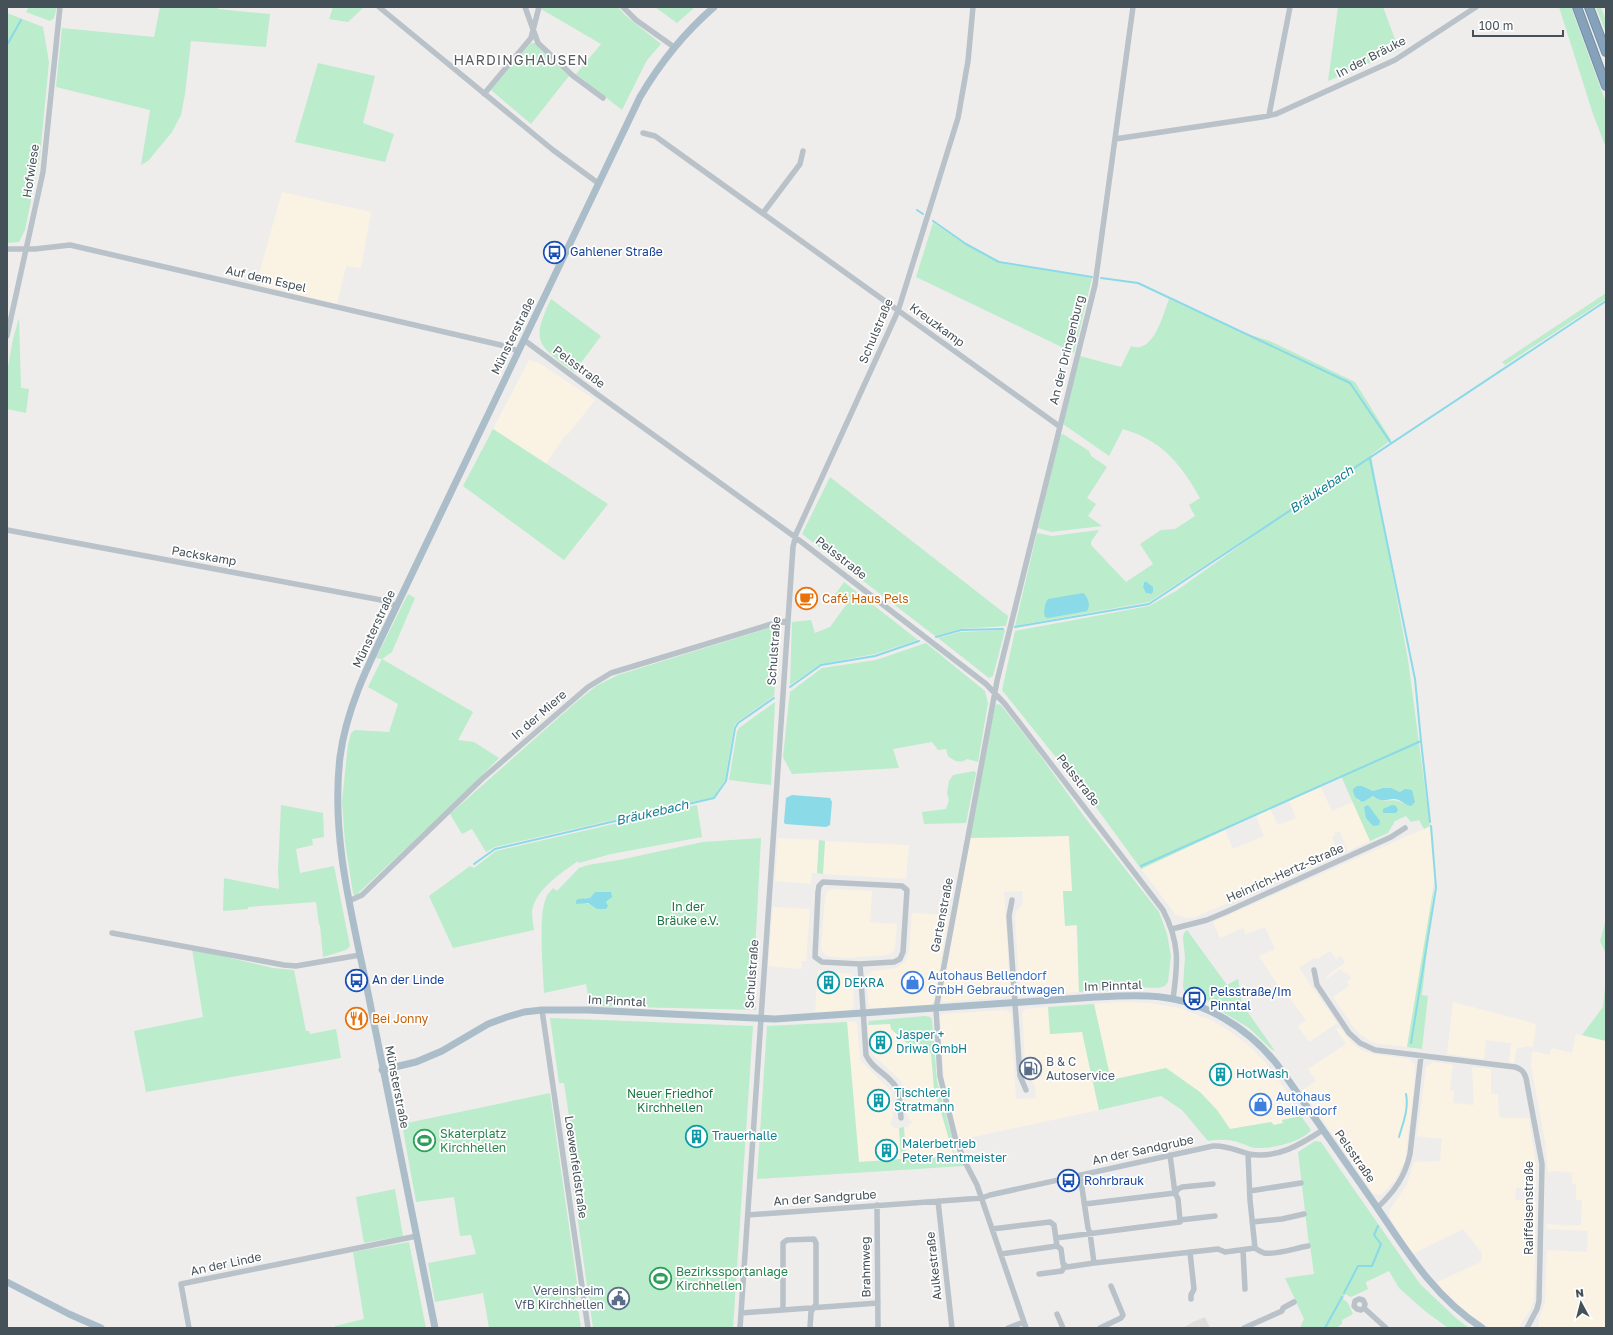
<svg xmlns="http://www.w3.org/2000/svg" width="1613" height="1335" viewBox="0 0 1613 1335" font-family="'Golos Text',sans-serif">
	<rect width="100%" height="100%" fill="#efecec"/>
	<path fill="#faf3e4" d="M282,192L371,212L361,268L346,266L337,304L260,285L257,281Z
		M529,360L539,363L595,400L568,434L565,435L546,464L493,429Z
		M1320,786L1332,811L1353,802L1370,841L1348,851L1340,832H1335V835L1332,837L1336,848L1335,849L1337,856L1193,918H1187L1176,915L1141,869L1225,830L1233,849L1264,836L1256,816L1270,809L1278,825L1296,818L1289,800Z
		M1430,826L1435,879L1407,1047L1379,1044L1370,1041L1361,1035L1354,1028L1333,997L1349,986L1347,982L1351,978L1346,972L1344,973L1341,969L1325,980L1329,974L1345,963L1341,956L1336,959L1330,951L1318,959L1314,958L1299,968L1337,1023L1309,1042L1298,1026L1306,1020L1285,992L1283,993L1259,956L1275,949L1265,927L1246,934L1243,928L1220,938L1213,922Z
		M1069,836L1073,891H1063L1065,926L1076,925L1079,992L1028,995L1021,993L1020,988L1015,916L1016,912L1023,903L1022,891L1004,892L1010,989L1008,994L1005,997L943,1002L941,1000L970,838Z
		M778,838L819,840L817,873H812L811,884L775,881Z
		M825,841L909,845L906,879L823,874Z
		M834,889L872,891L870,922L897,924L895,947L892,953L885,955L847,958L828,956L824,954L821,948L825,897L827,891Z
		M773,907L810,909L806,961H802L801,969L768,966Z
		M912,913L949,915L934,1001L931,1005L871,1008L868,1004L867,975L873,971L896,968L905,962L909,951Z
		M818,970L851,974L852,977L854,1005L852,1009L850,1010L815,1012Z
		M1121,1002L1150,1003L1179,1008L1213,1021L1229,1031L1247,1044L1265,1062L1290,1096L1301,1116L1283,1120V1123L1274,1125L1271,1122L1230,1129L1217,1110L1200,1092L1166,1068L1110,1080L1094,1004Z
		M1453,1002L1536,1024L1533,1047L1527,1046L1526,1047L1517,1048L1514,1063L1509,1062L1511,1043L1486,1040L1484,1059L1447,1054Z
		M1048,1007L1050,1034L1082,1032L1099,1110L959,1140L944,1080L940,1016L943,1014L1005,1010L1010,1013L1011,1015L1016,1099L1036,1098L1035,1085L1026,1075L1022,1013L1025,1009Z
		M854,1021L857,1024L860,1060L891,1091L893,1116L890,1124L894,1128H899L901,1160L859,1162L847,1022Z
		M890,1024L931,1052L934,1089L954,1156L906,1159L904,1127H908L912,1122L907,1116L905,1089L901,1081L872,1054L869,1047L868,1025Z
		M1339,1027L1353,1044L1361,1050L1373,1054L1409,1059L1415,1065L1413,1095L1405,1161L1395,1180L1381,1195H1376L1373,1193L1302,1090L1316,1081L1308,1069L1346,1044L1336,1029Z
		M1576,1034L1606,1041V1328H1539V1318L1545,1303L1547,1250L1587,1252L1588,1231L1547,1229V1224L1560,1225V1226L1581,1225L1582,1200H1576V1184H1572V1173L1568,1172L1554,1171L1548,1173L1545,1141L1531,1065L1532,1051L1549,1055L1552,1048L1572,1053Z
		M1433,1062L1453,1065L1450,1090L1454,1091L1453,1103L1474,1105L1472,1067L1491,1069V1094H1498L1499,1116L1501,1118H1529L1536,1166V1188H1516L1515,1200L1536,1201L1534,1299L1531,1308L1518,1328H1490L1465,1311L1435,1283L1481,1262L1482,1253L1463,1229L1412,1254L1389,1216V1211L1407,1184L1414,1162L1440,1161L1442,1139L1417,1136L1426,1067Z"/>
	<path fill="#e0dddd" d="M1205,1317L1210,1328H1183L1193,1322Z"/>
	<path fill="#bbeccb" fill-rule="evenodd" d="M29,7H57L54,18L50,21L26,12Z
		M160,7H218V9L270,14L266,47L191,41L185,94L181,115L172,132L148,161L141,165L150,110L56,87L62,28L154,37Z
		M333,7H364L348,22L329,19Z
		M541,7H618L625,15L661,44L647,60L622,110L576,74L601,44L541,9Z
		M655,7H695L677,23Z
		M1338,7H1383L1399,50L1328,81Z
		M1559,7H1571L1606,103V148L1593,114Z
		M1596,7H1601L1606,21V33Z
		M7,13L43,27L49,62L40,156L25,230L19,242L7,243Z
		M531,43H535L549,58L569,76L531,124L491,90Z
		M318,63L375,76L363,123L394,134L385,162L295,142Z
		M933,223L965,244L1000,263L1092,278L1074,353L916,277Z
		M1606,293V299L1505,365L1502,362Z
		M551,299L601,336L574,372C538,345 530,343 551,299Z
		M1169,299L1241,332L1270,341L1355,382L1391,440L1371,455L1408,660L1430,826L1424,829L1419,820L1411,822L1406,816L1395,821L1388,833L1370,841L1341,776L1141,869L1098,810L1002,690L1015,631L1149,606L1176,591L1297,505L1149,602L1015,626L1037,533L1052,536L1099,530L1091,542V545L1126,582L1153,564L1140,544L1161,530L1175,529L1195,516L1189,505L1200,498C1187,475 1173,454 1149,440C1141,435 1132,432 1123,429L1109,456L1063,424L1080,356L1121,367L1131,346C1133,347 1138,348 1140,347C1156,344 1164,312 1169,299ZM1144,582H1147L1151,585L1149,595L1143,587ZM1362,786L1373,791L1383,788H1391L1400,792L1405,804C1391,795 1386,806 1373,796L1363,802L1357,800Z
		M19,318L21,388L29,389L26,413L7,409V372L13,339Z
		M493,429L608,504L564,560L463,486Z
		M1063,434L1089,451L1091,456L1107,467L1087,498L1096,504L1088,516L1102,526L1051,532L1038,528L1060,435Z
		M830,477L1008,616L1006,626L960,629L935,636L802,534Z
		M844,582L918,640L875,654L821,664L790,685L792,622L811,620L815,633L830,627L846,605L834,596Z
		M408,594L415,598L392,652L382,659L473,712L458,740L474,742L499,758L465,793L355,896L353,893L345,842L342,801L348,745L351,733L355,730L389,732L398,704L368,687L382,659L376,658Z
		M778,625L780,628L774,696L737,722L734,726L725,780L714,797L495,847L486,852L472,829L462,834L450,814L574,704L596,686L618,675Z
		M1005,630L993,676L989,678L938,638L960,632Z
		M926,643L985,691L988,703L978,762L967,759C960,764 954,761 948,756L946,749L938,750L932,742L893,749L899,768L792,774L783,757L790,692L822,668L876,660Z
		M775,702L771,785L729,780L737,732L739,728Z
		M997,704L1001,705L1034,747L1086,819L1159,912L1167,934L1171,956L1168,982L1165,986L1158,988L1136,987L1079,992L1077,925L1065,926L1063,891H1072L1069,836L970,838L995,706Z
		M974,771L976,773L966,823L924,824L922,812L946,809L949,800L947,793L949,781L953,775Z
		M281,805L323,813L324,837L312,839L313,845L296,849L300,873L334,866L350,946L346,950L323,957L320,925H319L316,902L248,907V909L223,911L224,878L279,889L278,871Z
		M697,805L702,837L611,854L579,863L578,861C561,873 536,889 532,911C532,917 533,924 534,930L453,948L429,896L470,866L474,868L496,851Z
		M761,838L754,971L756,1010L590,1006L586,984L544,993C543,971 538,915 546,898C547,894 551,891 553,888L557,891L579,868L588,865L619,860L703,842ZM595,892H606L610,899L606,902V909C594,910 592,903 584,903V898H590Z
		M819,840L825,841L823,874L817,873Z
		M1435,879L1422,995L1428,996L1422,1049L1407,1047Z
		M1606,919V954L1600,941Z
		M1187,930L1227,985L1238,979L1242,1004L1275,1051L1271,1049L1249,1028L1211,1005V1002L1184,991L1183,986L1185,957L1183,937L1184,933Z
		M192,949L273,968L294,970L306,1031H309L310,1034L336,1029L341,1058L146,1092L134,1031L203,1017Z
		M1606,977V1041L1582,1035L1603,1007Z
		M1094,1004L1111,1080L1166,1068L1200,1092L1217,1110L1230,1129L1271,1122L1274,1125L1283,1123L1282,1120L1301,1116L1311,1130C1302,1142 1271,1149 1256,1148C1248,1147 1241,1142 1233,1141C1224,1139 1216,1140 1208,1141L1182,1110L1161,1096L1099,1110L1082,1032L1050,1034L1048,1007Z
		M925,1016L930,1017L932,1019L937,1081L954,1145L952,1148L958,1163L963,1162L964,1166L757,1179L767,1026L847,1022L859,1162L901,1159L899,1128L904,1127L906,1159L954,1156L934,1089L931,1053H918L891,1029L890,1024L868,1025L869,1021Z
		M550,1018L753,1026L733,1328H593L568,1151L574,1150L564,1083H559Z
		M550,1093L579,1297L574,1299L577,1302L581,1328H489L483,1293L435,1302L428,1263L476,1254L471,1235L460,1236L454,1197L416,1202L402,1124Z
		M1315,1141L1321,1142L1420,1284L1457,1319L1469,1328H1448L1425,1311L1399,1288L1389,1271L1366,1282V1284L1368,1289L1351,1297L1345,1294L1343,1299L1348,1303L1353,1314L1342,1320V1324L1336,1328H1300L1304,1319L1285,1278L1314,1274L1310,1245H1309L1298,1152Z
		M395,1189L403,1236L364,1243L356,1197Z
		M409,1242L426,1328H335V1326L364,1319L353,1252Z"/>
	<path fill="#8adae7" d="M1144,582H1147L1153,587V592L1151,594L1146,593L1143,587Z
		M1083,593C1088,597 1091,605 1087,611L1048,618L1045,617C1043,612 1045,603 1048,599Z
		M1357,786H1362L1373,791L1383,788H1391L1400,792L1405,789L1412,790L1415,802L1411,806C1406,805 1403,802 1399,800C1388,796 1384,805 1373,796L1363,802C1357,800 1353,796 1353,789Z
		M792,795L830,798L832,802L830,825L826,827L785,824L784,822L786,798Z
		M1368,805L1380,821L1379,825L1373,826L1366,818L1364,807Z
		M1392,805L1396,806L1398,810L1396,813H1383V809Z
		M595,892H611L612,897L606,902L608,906L606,909H597L588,903L576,904V901L578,899L590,898Z"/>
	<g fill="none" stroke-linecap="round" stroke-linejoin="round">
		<path stroke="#8adae7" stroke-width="2" d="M7,45L21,20
			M917,210L923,214
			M933,221L966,244L999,262L1092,277
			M1101,278L1138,283L1350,383L1391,443
			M1370,459L1415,679L1421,741L1430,822
			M1015,627L1149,604L1606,301
			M936,637L961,630L1003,629
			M790,687L821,665L875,656L919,641
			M474,864L495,849L714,798L726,781L735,728L738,723L774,698
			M1141,866L1421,741
			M1411,1043L1436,888L1431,826
			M1399,1137C1403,1123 1409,1109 1406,1094
			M1344,1293L1358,1266H1372L1381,1244L1374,1235L1378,1226
			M1325,1328L1342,1297"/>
		<defs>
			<path id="highway" d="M1577,7L1606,86
				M1589,7L1606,52"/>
		</defs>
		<use href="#highway" stroke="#718da5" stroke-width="10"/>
		<path stroke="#b8c2c8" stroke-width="5.5" d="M379,7L553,150L598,183
			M525,7L538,43L572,75L603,98
			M623,7L636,20L674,47
			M484,94L531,38L539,7
			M1269,115L1290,7
			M643,133L655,136L1059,426
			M1115,139L1262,117L1276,114L1395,60L1476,7
			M763,213L800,164L803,151
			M7,249H35L70,245L505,346L518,351
			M7,336L43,172L60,7
			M524,340L594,392L795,537L986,684L1005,704L1163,910C1180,943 1178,963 1173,999
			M7,530L381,600L397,606
			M1012,900L1009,916L1020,1076L1026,1090
			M349,901L362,895L482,779L588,687L611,673L775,623L787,621
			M1172,929L1207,920L1226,912L1391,837L1405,828
			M112,933L284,965L296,966L360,955
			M860,964L822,962L815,957L818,892L819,886L823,882L902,886L907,890L903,952L900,959L894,962L860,964L866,1055C872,1069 888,1074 896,1087C901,1096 900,1109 901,1118
			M1314,970L1317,985L1349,1033L1360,1043L1375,1050L1515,1067C1522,1069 1524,1072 1526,1078L1542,1164L1539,1301L1537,1309L1527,1328
			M542,1010L588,1328
			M1080,1175L1088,1228L1090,1233L1094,1263L1218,1249L1225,1252L1255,1248L1250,1200L1248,1154
			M1213,1184L1182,1187L1178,1189L1175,1193L1178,1199L1180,1220L1215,1216
			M1250,1191L1301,1183
			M938,1201L952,1328
			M1085,1204L1175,1193L1170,1155
			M877,1205L878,1328
			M1377,1208C1394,1192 1405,1177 1410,1154L1421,1056
			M748,1215L982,1198L990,1195L1213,1146C1227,1145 1237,1151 1249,1154C1278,1159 1301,1144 1323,1130
			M1252,1222L1282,1219L1304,1214
			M992,1229L1050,1222L1054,1225L1057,1246L1001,1254
			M1056,1238L1180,1222V1220
			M1057,1246L1061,1249L1063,1264L1067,1267L1094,1263
			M1255,1248C1258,1250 1261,1252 1264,1253C1277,1255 1295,1248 1308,1246
			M1243,1250L1245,1289
			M1190,1252L1194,1289L1191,1295V1299
			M1039,1274L1062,1271L1065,1265
			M1364,1308L1361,1310L1357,1309L1354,1306L1355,1301L1359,1299L1363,1300L1365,1304L1364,1308L1386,1328
			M783,1310V1243L787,1240L814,1239L816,1243V1304L811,1312L810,1328
			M741,1313L878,1303
			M1057,1314L1063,1328
			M189,1328L181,1284L417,1236
			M740,1328L793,547L796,534L898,311L958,118L968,61L973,7
			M1008,1328L1024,1322
			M1026,1328L977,1185L964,1160L955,1137L940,1076L936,1009L997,681L1095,285L1133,7
			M1100,1328L1121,1318L1123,1315L1111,1286
			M1244,1328L1282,1311L1283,1308L1294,1302"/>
		<path stroke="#acbdca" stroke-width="7" d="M382,1070L416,1062L442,1051L488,1024L507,1017L524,1012L542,1010H588L775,1019L1096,997C1114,996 1131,995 1148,996C1202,998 1251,1028 1282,1071C1313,1115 1343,1159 1374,1203C1406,1250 1433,1296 1482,1328
			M7,1282L69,1314L101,1328
			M435,1328C414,1221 392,1115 371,1008C355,925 330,842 340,757C347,702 375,652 398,603L640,97C660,63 684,33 714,7"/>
		<use href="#highway" stroke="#85a2ba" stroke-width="8"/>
	</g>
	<defs>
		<symbol id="bus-ring" viewBox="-11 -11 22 22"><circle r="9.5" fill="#fff" stroke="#1a4fb4" stroke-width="1.5"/><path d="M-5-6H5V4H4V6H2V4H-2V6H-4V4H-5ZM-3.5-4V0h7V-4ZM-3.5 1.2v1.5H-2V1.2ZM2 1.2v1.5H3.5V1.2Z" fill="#1a4fb4"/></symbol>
		<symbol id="cafe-ring" viewBox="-11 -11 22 22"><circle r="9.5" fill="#fff" stroke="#e8710a" stroke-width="1.5"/><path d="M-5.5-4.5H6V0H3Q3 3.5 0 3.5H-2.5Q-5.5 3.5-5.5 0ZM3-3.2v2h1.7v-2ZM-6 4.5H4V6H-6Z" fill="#e8710a"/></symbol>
		<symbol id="building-ring" viewBox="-11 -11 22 22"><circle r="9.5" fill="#fff" stroke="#0f9aa8" stroke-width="1.5"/><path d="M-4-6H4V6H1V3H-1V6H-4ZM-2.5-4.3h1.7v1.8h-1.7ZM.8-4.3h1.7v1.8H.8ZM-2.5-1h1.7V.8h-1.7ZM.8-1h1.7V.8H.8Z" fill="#0f9aa8"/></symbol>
		<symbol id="shop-ring" viewBox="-11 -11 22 22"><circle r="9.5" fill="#fff" stroke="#3f7fe0" stroke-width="1.5"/><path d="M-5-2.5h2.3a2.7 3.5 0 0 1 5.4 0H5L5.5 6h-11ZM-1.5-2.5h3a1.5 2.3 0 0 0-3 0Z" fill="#3f7fe0"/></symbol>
		<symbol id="restaurant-ring" viewBox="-11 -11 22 22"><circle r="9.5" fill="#fff" stroke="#e8710a" stroke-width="1.5"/><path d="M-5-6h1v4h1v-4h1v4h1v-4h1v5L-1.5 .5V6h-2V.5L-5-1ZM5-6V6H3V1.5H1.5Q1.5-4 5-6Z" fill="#e8710a"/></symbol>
		<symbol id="fuel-ring" viewBox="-11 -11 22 22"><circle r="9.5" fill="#fff" stroke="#5c6f8a" stroke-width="1.5"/><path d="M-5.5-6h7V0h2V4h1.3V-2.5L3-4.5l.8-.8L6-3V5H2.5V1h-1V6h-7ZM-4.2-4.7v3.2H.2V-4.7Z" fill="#5c6f8a"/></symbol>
		<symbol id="stadium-ring" viewBox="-11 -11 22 22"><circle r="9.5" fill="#fff" stroke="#2e9e5b" stroke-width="1.5"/><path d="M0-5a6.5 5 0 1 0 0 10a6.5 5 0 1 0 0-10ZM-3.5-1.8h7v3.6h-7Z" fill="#2e9e5b"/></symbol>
		<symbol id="civic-ring" viewBox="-11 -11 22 22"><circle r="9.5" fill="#fff" stroke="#5c6f8a" stroke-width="1.5"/><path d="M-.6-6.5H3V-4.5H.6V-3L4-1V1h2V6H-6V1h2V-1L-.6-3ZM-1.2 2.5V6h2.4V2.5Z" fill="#5c6f8a"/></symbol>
	</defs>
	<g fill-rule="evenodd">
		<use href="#bus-ring" x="542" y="240" width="25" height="25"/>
		<use href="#cafe-ring" x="794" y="586" width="25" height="25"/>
		<use href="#bus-ring" x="344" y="968" width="25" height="25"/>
		<use href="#building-ring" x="816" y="970" width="25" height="25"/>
		<use href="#shop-ring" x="900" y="970" width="25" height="25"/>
		<use href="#bus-ring" x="1182" y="986" width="25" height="25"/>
		<use href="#restaurant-ring" x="344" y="1006" width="25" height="25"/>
		<use href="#building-ring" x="868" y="1030" width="25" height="25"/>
		<use href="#fuel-ring" x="1018" y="1056" width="25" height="25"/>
		<use href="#building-ring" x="1208" y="1062" width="25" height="25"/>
		<use href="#building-ring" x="866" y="1088" width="25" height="25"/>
		<use href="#shop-ring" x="1248" y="1092" width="25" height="25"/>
		<use href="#building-ring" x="684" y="1124" width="25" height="25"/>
		<use href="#stadium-ring" x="412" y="1128" width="25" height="25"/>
		<use href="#building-ring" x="874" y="1138" width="25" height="25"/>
		<use href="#bus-ring" x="1056" y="1168" width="25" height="25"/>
		<use href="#stadium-ring" x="648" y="1266" width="25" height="25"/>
		<use href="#civic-ring" x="606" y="1286" width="25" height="25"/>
	</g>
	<g text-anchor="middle" stroke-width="3.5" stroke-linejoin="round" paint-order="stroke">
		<g font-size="12" fill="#455158" stroke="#fff">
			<text transform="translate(1371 57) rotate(-27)" y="4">In der Bräuke</text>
			<text transform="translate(31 171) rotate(-81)" y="4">Hofwiese</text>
			<text transform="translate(266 279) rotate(13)" y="4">Auf dem Espel</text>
			<text transform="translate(937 325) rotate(36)" y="4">Kreuzkamp</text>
			<text transform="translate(876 331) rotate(-67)" y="4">Schulstraße</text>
			<text transform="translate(513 336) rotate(-64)" y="4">Münsterstraße</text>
			<text transform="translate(1067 350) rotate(-76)" y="4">An der Dringenburg</text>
			<text transform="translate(579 367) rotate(37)" y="4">Pelsstraße</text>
			<text transform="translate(204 556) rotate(10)" y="4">Packskamp</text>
			<text transform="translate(841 558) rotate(38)" y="4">Pelsstraße</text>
			<text transform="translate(374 629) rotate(-65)" y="4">Münsterstraße</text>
			<text transform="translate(774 651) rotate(-86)" y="4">Schulstraße</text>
			<text transform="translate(539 715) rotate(-41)" y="4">In der Miere</text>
			<text transform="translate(1078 780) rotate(52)" y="4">Pelsstraße</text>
			<text transform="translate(1285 873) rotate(-24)" y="4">Heinrich-Hertz-Straße</text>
			<text transform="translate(942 915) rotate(-79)" y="4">Gartenstraße</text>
			<text transform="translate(752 974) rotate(-86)" y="4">Schulstraße</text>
			<text transform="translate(1113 986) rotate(-2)" y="4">Im Pinntal</text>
			<text transform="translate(617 1001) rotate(3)" y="4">Im Pinntal</text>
			<text transform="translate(397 1087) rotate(79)" y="4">Münsterstraße</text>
			<text transform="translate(1143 1150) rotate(-12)" y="4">An der Sandgrube</text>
			<text transform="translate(1355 1156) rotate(55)" y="4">Pelsstraße</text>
			<text transform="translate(576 1167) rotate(82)" y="4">Loewenfeldstraße</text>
			<text transform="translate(825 1198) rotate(-4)" y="4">An der Sandgrube</text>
			<text transform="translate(1529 1208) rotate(-90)" y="4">Raiffeisenstraße</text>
			<text transform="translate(226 1264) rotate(-12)" y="4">An der Linde</text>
			<text transform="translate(934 1266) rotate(-96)" y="4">Aulkestraße</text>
			<text transform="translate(866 1267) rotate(-91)" y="4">Brahmweg</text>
		</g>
		<g font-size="12" fill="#164399" stroke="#fff" text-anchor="start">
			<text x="570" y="256">Gahlener Straße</text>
			<text x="372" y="984">An der Linde</text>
			<text x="1210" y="996">Pelsstraße/Im<tspan x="1210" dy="14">Pinntal</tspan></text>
			<text x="1084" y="1185">Rohrbrauk</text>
		</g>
		<g font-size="12" fill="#c56008" stroke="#fff" text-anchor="start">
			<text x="822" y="603">Café Haus Pels</text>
			<text x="372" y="1023">Bei Jonny</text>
		</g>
		<g font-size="12" fill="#1a7642" stroke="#fff">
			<text x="688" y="911">In der<tspan x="688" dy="14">Bräuke e.V.</tspan></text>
			<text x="670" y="1098">Neuer Friedhof<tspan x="670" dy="14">Kirchhellen</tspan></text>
		</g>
		<g font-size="12" fill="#366cbe" stroke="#fff" text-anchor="start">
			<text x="928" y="980">Autohaus Bellendorf<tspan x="928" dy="14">GmbH Gebrauchtwagen</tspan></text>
			<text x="1276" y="1101">Autohaus<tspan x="1276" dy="14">Bellendorf</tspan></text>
		</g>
		<g font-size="12" fill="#0d838f" stroke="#fff" text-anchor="start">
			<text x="844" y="987">DEKRA</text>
			<text x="896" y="1039">Jasper +<tspan x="896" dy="14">Driwa GmbH</tspan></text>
			<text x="1236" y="1078">HotWash</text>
			<text x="894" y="1097">Tischlerei<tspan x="894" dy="14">Stratmann</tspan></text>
			<text x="712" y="1140">Trauerhalle</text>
			<text x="902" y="1148">Malerbetrieb<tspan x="902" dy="14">Peter Rentmeister</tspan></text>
		</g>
		<g font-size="12" fill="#4e5e75" stroke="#fff" text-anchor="start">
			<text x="1046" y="1066">B &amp; C<tspan x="1046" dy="14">Autoservice</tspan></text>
			<text x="604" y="1295" text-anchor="end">Vereinsheim<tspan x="604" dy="14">VfB Kirchhellen</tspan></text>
		</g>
		<g font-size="12" fill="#27864d" stroke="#fff" text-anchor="start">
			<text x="440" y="1138">Skaterplatz<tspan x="440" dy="14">Kirchhellen</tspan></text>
			<text x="676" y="1276">Bezirkssportanlage<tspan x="676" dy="14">Kirchhellen</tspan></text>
		</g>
		<g font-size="13" font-style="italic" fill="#127e91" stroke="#fff">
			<text transform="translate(1321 489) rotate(-34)" y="5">Bräukebach</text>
			<text transform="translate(652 812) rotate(-13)" y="5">Bräukebach</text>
		</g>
		<g font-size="14" letter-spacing="1" fill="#595d61" stroke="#fff">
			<text x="521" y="65">HARDINGHAUSEN</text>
		</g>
	</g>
	<rect width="1613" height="1335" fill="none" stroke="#455158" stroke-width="16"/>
	<g transform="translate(1581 1303) rotate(353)" stroke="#ffffff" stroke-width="3" paint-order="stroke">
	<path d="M0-3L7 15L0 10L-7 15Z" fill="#455158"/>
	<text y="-6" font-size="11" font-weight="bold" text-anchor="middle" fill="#455158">N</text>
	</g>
	<path d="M1473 30v6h90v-6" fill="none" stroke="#455158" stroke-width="2"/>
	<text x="1479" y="30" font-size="12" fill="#455158" stroke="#ffffff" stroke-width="3" paint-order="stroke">100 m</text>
</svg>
